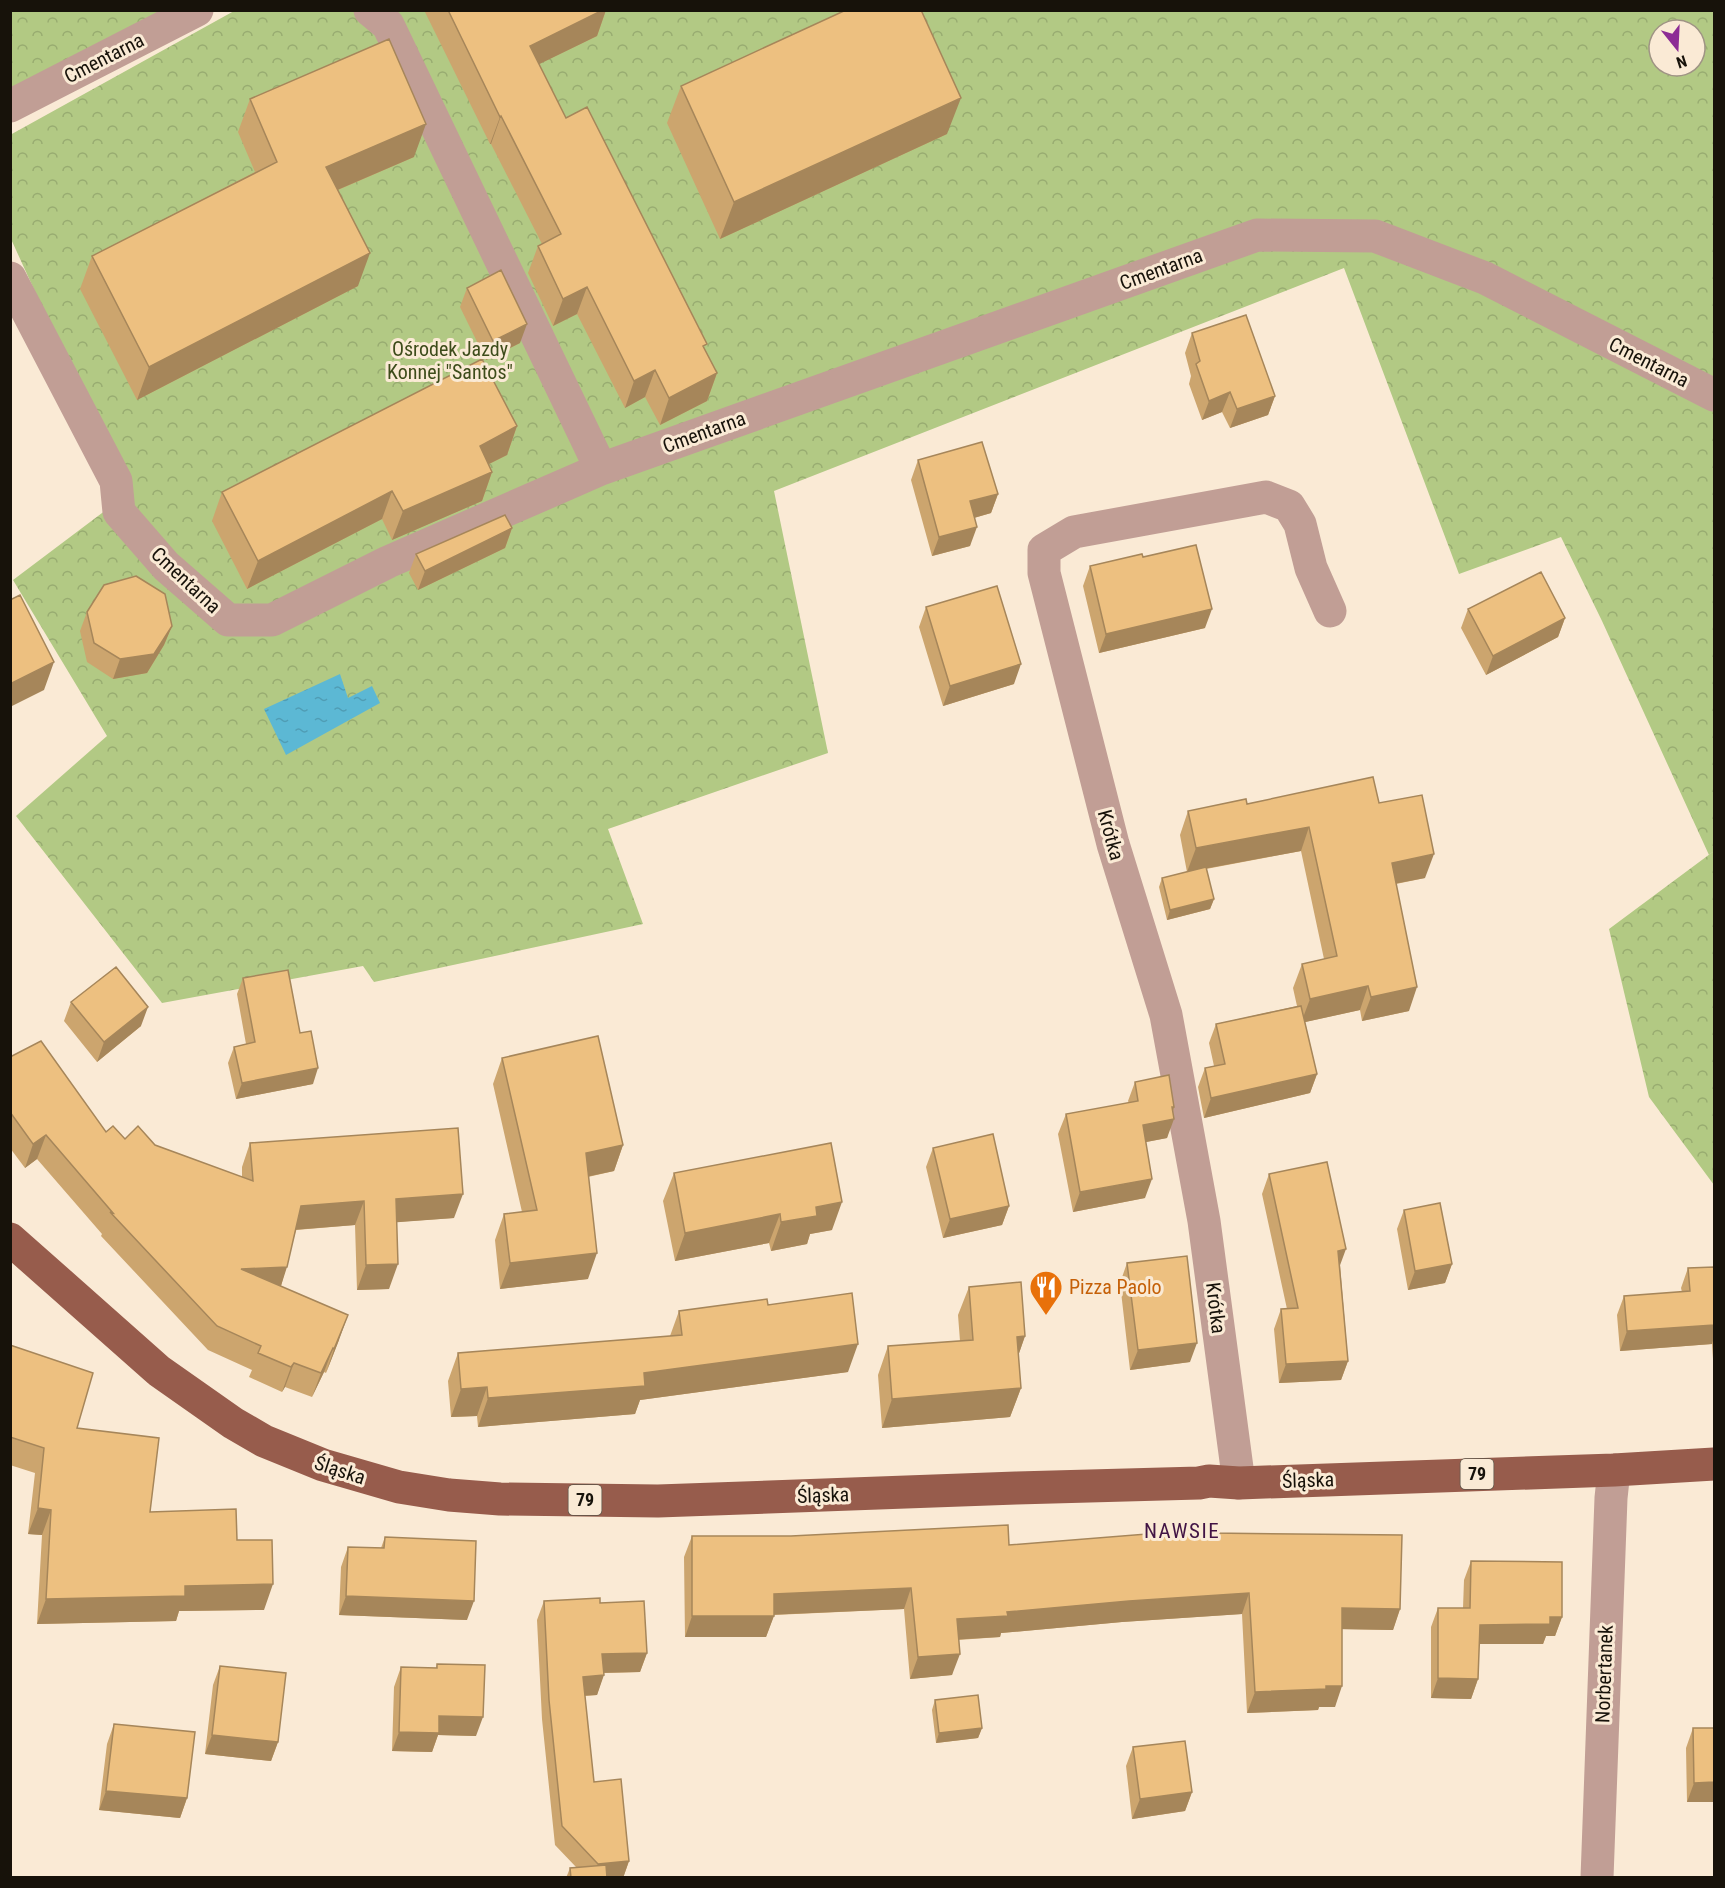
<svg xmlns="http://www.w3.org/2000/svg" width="1725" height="1888" viewBox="0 0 1725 1888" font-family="'Roboto Condensed',sans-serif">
	<defs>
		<pattern id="forest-crowns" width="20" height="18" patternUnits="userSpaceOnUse" patternTransform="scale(1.5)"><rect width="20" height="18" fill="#b2c983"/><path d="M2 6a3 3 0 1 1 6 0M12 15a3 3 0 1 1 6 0" fill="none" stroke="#98ac70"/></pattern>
		<pattern id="park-crowns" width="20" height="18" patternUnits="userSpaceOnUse" patternTransform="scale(1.5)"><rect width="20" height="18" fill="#b2c984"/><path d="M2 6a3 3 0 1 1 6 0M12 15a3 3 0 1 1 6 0" fill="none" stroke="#98ac71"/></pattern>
		<pattern id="water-ripples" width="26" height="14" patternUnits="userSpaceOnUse" patternTransform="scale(1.5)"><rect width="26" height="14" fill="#5cb8d4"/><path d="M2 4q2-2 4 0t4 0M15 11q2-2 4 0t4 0" fill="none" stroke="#4f9db5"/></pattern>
	</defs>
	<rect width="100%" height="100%" fill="#faead5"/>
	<path fill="url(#forest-crowns)" d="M11,11H167L11,89Z
		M1714,851V1185L1649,1097L1609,929Z"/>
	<path fill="url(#park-crowns)" fill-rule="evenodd" d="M234,11H1714V851L1709,855L1602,621L1561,537L1459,574L1344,268L774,491L828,753L608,829L643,924L374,982L363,966L162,1003L16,816L107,736L13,580L106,510L124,487L11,239L10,135ZM1659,30H1695V66H1659Z"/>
	<path fill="url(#water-ripples)" d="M340,674L348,698L372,686L380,703L286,755L264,709Z"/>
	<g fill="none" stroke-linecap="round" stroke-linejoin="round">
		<path stroke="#c19e95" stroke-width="33" d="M10,106L197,10
			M10,278L116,481L119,512L166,566L228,620H272L388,562L601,469L388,25L370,10
			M601,469L1257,235L1375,236L1485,278L1714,395
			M1239,1483L1204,1221L1166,1015L1113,844L1044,573V550L1074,532L1266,497L1289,506L1300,524L1311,568L1330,611
			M1597,1878L1611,1498L1614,1470"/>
		<path stroke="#975c4c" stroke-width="33" d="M10,1239L159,1371L233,1423L264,1441L323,1465L399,1487L449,1495L500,1499L658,1501L1016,1488L1199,1483L1209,1481L1239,1483L1614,1470L1714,1464"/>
	</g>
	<path fill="#cca56e" d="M424,10H606L597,36L539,64L566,118L705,350L717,373L707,401L660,425L645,397L625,408L577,314L553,326L528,273L538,246L542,244L491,144H490Z
		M681,86L947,134L720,239L667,123Z
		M250,99L414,157L338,190L358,286L137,400L80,289L92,256L255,172L238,132Z
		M467,288L520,343L486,360L460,307Z
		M1192,333L1275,396L1268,415L1230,428L1222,412L1202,420L1189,384L1191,376L1185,353Z
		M517,426L507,455L489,464L492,472L482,501L392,540L382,519L247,589L212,521L222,492Z
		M918,460L998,494L991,513L974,518L970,546L932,556L911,480Z
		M512,528L505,548L418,590L409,573L416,554Z
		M1143,557L1205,628L1099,653L1083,586L1090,566Z
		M926,607L1014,684L943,706L919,627Z
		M1468,609L1565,618L1558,637L1486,675L1461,628Z
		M87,612L172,626L164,645L147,673L113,679L87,662L80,631Z
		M1379,803L1425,878L1396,884L1409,1011L1362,1021L1360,1010L1305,1022L1317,1074L1310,1093L1204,1118L1198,1087L1205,1068L1214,1066L1209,1043L1216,1024L1297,1006L1293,988L1302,964L1324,959L1301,851L1206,869L1214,899L1210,909L1167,920L1159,887L1162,878L1187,872L1180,835L1188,811L1247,804Z
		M243,978L300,1033L313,1084L236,1099L228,1063L234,1047L246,1044L237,994Z
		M71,1002L141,1026L97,1062L64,1021Z
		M10,1057L106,1132L125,1139L155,1145L242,1177V1167L250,1143L454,1218L396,1222L389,1289L357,1290L355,1225L296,1230L281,1286L339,1340L326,1373L324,1372L312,1397L285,1387L282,1392L249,1377L252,1370L208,1350L101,1236L102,1234L37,1159L25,1168L10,1148Z
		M502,1058L623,1145L614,1171L588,1177V1279L500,1289L495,1240L504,1214L522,1212L493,1084Z
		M1135,1082L1174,1107L1167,1138L1146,1142L1145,1198L1073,1212L1058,1134L1066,1114L1129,1103L1128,1101Z
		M933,1148L1009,1206L1002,1225L943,1238L926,1167Z
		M674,1173L832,1230L810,1234L807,1244L771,1251L769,1243L675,1261L663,1201Z
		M1269,1174L1340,1265L1348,1361L1341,1380L1279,1383L1274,1329L1281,1309H1287L1262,1194Z
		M1404,1210L1452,1264L1445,1283L1408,1290L1397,1229Z
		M1127,1263L1190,1362L1130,1370L1120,1283Z
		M1714,1267V1359H1713L1712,1344L1620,1351L1617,1315L1624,1296L1682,1292L1681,1288L1688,1268Z
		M969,1287L1025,1336L1018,1356L1021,1388L1010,1417L882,1428L878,1375L888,1346L960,1341L958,1315Z
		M768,1305L848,1372L640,1400L635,1414L478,1427L477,1416L451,1417L448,1381L458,1353L670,1336L679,1311Z
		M10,1345L77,1428L150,1512L237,1540L264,1610L179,1611L176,1621L37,1624L42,1535L28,1534L35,1473L10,1465Z
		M1209,1533L1400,1609L1393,1630L1342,1629L1335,1707H1319L1318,1710L1247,1713L1242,1614L1122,1622L1001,1633L1000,1637L958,1640L952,1675L910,1679L904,1609L774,1615L766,1637H685L684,1557L692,1536L1009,1545Z
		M385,1537L467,1620L339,1615L341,1567L348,1547L381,1548Z
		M1471,1561L1562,1617L1555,1636H1546L1543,1644H1479L1478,1679L1471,1699L1431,1698V1627L1438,1608H1463L1464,1580Z
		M544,1601L600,1603L647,1653L640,1672L604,1673L597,1695L585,1696L594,1782L629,1861L623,1878H566L570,1868L576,1867L555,1845L542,1719L537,1620Z
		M437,1664L476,1736L438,1735L432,1752L392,1751L394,1687L401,1667L436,1668Z
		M220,1666L278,1742L271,1761L205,1754L213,1685Z
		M935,1700L982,1728L978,1738L936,1743L932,1710Z
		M114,1724L187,1798L180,1818L99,1810L107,1744Z
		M1693,1728H1714V1802H1687L1686,1748Z
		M1133,1747L1192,1792L1185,1811L1132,1819L1126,1766Z"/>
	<path fill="#a6865a" d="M603,10H606L597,36L521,73L530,46Z
		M961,98L947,134L720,239L734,202Z
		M501,116L491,144H490L500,117Z
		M426,124L414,157L314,200L326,167Z
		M370,253L358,286L137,400L149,367Z
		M587,287L577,314L553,326L563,299Z
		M527,324L520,343L486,360L493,341Z
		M655,370L645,397L625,408L634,381Z
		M717,373L707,401L660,425L669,398Z
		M1230,392L1222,412L1202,420L1209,401Z
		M1275,396L1268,415L1230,428L1237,409Z
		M517,426L507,455L469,474L480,446Z
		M492,472L482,501L392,540L403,511Z
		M392,491L382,519L247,589L258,561Z
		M998,494L991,513L963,521L970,501Z
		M977,527L970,546L932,556L939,537Z
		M512,528L505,548L418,590L425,571Z
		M1212,609L1205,628L1099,653L1106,634Z
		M1565,618L1558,637L1486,675L1493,656Z
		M172,626L164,645L147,673L113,679L120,659Z
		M54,662L44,690L10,707V684Z
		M1021,664L1014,684L943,706L950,686Z
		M1309,827L1301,851L1187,872L1196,848Z
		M1434,854L1425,878L1383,886L1392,863Z
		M1214,899L1210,909L1167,920L1170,910Z
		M1368,986L1360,1010L1301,1023L1310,999Z
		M1417,987L1409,1011L1362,1021L1371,997Z
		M148,1007L141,1026L97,1062L104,1042Z
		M318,1068L313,1084L236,1099L242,1083Z
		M1317,1074L1310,1093L1204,1118L1211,1098Z
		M1172,1107H1174L1170,1120L1174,1119L1167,1138L1136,1144L1143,1125Z
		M46,1135L37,1159L25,1168L33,1144Z
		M623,1145L614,1171L576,1179L586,1153Z
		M1152,1179L1145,1198L1073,1212L1080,1192Z
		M463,1194L454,1218L387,1223L396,1199Z
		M364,1201L355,1225L292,1230L301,1206Z
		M842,1202L832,1230L810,1234L807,1244L771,1251L781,1222L816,1207Z
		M1009,1206L1002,1225L943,1238L950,1219Z
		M780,1214L769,1243L675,1261L685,1233Z
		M1346,1249L1339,1268L1338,1251Z
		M597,1253L588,1279L500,1289L510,1263Z
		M398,1264L389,1289L357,1290L366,1265Z
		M1452,1264L1445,1283L1408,1290L1415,1271Z
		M287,1267L279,1292L241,1269Z
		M348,1315L339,1340L326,1373L334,1349Z
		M1714,1325V1337L1712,1344L1620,1351L1627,1331Z
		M1025,1336L1015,1365L1017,1337Z
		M1197,1343L1190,1362L1130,1370L1138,1350Z
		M858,1344L848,1372L640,1400L635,1414L478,1427L488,1398L644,1373Z
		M333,1348L324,1372L312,1397L321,1373Z
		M1348,1361L1341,1380L1279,1383L1286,1364Z
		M294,1363L285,1387L282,1392L291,1367Z
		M487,1387L477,1416L451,1417L461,1389Z
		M1021,1388L1010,1417L882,1428L892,1399Z
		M38,1508L51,1510L42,1535L28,1534Z
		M273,1584L264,1610L179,1611L176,1621L37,1624L46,1599L185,1586Z
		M911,1588L904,1609L766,1615L774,1594Z
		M1249,1593L1242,1614L1122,1622L1001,1633L1000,1637L949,1640L957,1619L1007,1612L1129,1601Z
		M346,1596L474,1601L467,1620L339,1615Z
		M1342,1608L1400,1609L1393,1630L1334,1629Z
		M692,1616H774L766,1637H685Z
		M1550,1617H1562L1555,1636H1546L1543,1644H1472L1480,1625Z
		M647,1653L640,1672L595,1673L602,1654Z
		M960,1654L952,1675L910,1679L918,1657Z
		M604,1675L597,1695L576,1696L583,1677Z
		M1438,1678L1478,1679L1471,1699L1431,1698Z
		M1326,1686H1342L1335,1707H1319L1318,1710L1247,1713L1255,1692Z
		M439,1716L483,1717L476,1736L438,1735L432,1752L392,1751L399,1732Z
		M982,1728L978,1738L936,1743L939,1733Z
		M212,1735L278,1742L271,1761L205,1754Z
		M1714,1782V1802H1687L1694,1783Z
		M106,1791L187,1798L180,1818L99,1810Z
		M1192,1792L1185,1811L1132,1819L1140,1799Z
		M629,1861L623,1878H592L598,1864Z"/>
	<path fill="#edc080" stroke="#a6865a" stroke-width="1.5" d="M448,10H603L530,46L566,118L587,107L707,344L703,346L717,373L669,398L655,370L634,381L587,287L563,299L538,246L561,234L501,116L500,117Z
		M846,10H921L961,98L734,202L681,86Z
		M389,39L426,124L326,167L370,253L149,367L92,256L277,162L250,99Z
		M501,270L527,324L493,341L467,288Z
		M1246,315L1275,396L1237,409L1230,392L1209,401L1196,364L1200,361L1192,333Z
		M482,359L517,426L480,446L492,472L403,511L392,491L258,561L222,492Z
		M982,442L998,494L970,501L977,527L939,537L918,460Z
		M505,515L512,528L425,571L416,554Z
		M1196,545L1212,609L1106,634L1090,566L1142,554L1143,557Z
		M1541,572L1565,618L1493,656L1468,609Z
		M136,576L165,594L172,626L154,654L120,659L94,643L87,612L104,585Z
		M997,586L1021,664L950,686L926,607Z
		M20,595L54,662L10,684V600Z
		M1373,777L1379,803L1422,795L1434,854L1392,863L1417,987L1371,997L1368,986L1310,999L1302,964L1337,956L1309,827L1196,848L1188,811L1246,799L1247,804Z
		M1206,867L1214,899L1170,910L1162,878Z
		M116,967L148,1007L104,1042L71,1002Z
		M288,970L300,1033L311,1031L318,1068L242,1083L234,1047L255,1042L243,978Z
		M1301,1006L1317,1074L1211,1098L1205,1068L1225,1064L1216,1024Z
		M598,1036L623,1145L586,1153L597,1253L510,1263L504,1214L537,1210L502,1058Z
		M41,1041L106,1132L113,1126L125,1139L138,1126L155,1145L253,1181L250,1143L458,1128L463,1194L396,1199L398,1264L366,1265L364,1201L301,1206L287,1267L241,1269L348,1315L334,1349L333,1348L321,1373L294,1363L291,1367L258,1353L261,1346L217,1326L110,1212L113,1213L46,1135L33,1144L10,1112V1057Z
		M1169,1075L1174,1107H1172L1174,1119L1143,1125L1152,1179L1080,1192L1066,1114L1138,1101L1135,1082Z
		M993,1134L1009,1206L950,1219L933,1148Z
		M831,1143L842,1202L816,1207L817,1216L781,1222L780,1214L685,1233L674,1173Z
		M1327,1162L1346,1249L1338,1251L1348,1361L1286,1364L1281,1309L1298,1308L1269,1174Z
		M1440,1203L1452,1264L1415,1271L1404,1210Z
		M1187,1256L1197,1343L1138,1350L1127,1263Z
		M1714,1267V1325L1627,1331L1624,1296L1690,1291L1688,1268Z
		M1021,1282L1025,1336L1017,1337L1021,1388L892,1399L888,1346L973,1340L969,1287Z
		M852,1293L858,1344L644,1373L645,1386L488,1398L487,1387L461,1389L458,1353L682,1335L679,1311L767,1299L768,1305Z
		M10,1345L93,1373L77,1428L159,1438L150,1512L236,1509L237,1540H272L273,1584L185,1586V1596L46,1599L51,1510L38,1508L44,1448L10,1437Z
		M1008,1525L1009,1545L1209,1529V1533L1402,1535L1400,1609L1342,1608V1686H1326V1689L1255,1692L1249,1593L1129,1601L1007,1612L1008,1616L957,1619L960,1654L918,1657L911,1588L774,1594V1616H692V1536H791Z
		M385,1537L476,1541L474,1601L346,1596L348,1547L384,1548Z
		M1471,1561L1562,1562V1617H1550V1624L1480,1625L1478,1679L1438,1678V1608H1470Z
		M600,1598V1603L644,1601L647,1653L602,1654L604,1675L583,1677L594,1782L621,1779L629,1861L598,1864L562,1826L549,1700L544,1601Z
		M437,1664L485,1665L483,1717L439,1716V1733L399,1732L401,1667L437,1668Z
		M220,1666L286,1673L278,1742L212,1735Z
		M978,1695L982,1728L939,1733L935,1700Z
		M114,1724L195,1732L187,1798L106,1791Z
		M1693,1728H1714V1782L1694,1783Z
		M1185,1741L1192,1792L1140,1799L1133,1747Z
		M606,1865L607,1878H571L570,1868Z"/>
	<defs>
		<symbol id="restaurant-pin" viewBox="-11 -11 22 30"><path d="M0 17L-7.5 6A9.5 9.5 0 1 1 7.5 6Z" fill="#e8710a" stroke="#faead5"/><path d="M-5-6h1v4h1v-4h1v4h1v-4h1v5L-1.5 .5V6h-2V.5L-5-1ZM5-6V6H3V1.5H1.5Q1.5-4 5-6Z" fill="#fff"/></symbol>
	</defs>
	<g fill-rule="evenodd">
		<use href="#restaurant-pin" x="1027" y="1268" width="38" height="52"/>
	</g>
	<g text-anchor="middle" stroke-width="6" stroke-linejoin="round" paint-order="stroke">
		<g fill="#faead5" stroke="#5b5347" stroke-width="1.5">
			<rect x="1460.5" y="1459" width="33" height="30" rx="4.5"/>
			<rect x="568.5" y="1485" width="33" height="30" rx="4.5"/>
		</g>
		<g font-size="18" font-weight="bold" fill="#17120a">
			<text x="1477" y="1480">79</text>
			<text x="585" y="1506">79</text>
		</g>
		<g font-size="20" fill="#17120a" stroke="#faead5">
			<text transform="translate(104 58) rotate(-27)" y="7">Cmentarna</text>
			<text transform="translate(1161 269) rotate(-20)" y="7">Cmentarna</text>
			<text transform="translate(1649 362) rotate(27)" y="7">Cmentarna</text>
			<text transform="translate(704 432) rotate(-20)" y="7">Cmentarna</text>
			<text transform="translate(186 580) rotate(43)" y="7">Cmentarna</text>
			<text transform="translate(1111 835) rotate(75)" y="7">Krótka</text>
			<text transform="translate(1216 1308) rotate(83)" y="7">Krótka</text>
			<text transform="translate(340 1470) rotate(18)" y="7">Śląska</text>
			<text transform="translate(1308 1480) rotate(-2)" y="7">Śląska</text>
			<text transform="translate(823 1495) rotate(-2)" y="7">Śląska</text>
			<text transform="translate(1604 1674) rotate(-88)" y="7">Norbertanek</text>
		</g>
		<g font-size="20" fill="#3d4c1a" stroke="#faead5">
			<text x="450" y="356">Ośrodek Jazdy<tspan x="450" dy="23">Konnej "Santos"</tspan></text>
		</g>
		<g font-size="20" fill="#c56008" stroke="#faead5" text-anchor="start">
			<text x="1069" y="1294">Pizza Paolo</text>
		</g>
		<g font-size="21" letter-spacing="1.5" fill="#411344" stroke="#faead5">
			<text x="1182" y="1538">NAWSIE</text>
		</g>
	</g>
	<rect width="1725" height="1888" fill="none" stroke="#17120a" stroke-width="24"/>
	<g transform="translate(1677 48) rotate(162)"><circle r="28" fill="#faead5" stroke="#9f9484" stroke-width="1.5"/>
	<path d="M0-4.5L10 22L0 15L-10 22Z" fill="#8d2c95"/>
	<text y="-9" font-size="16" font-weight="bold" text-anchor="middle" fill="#17120a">N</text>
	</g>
</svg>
